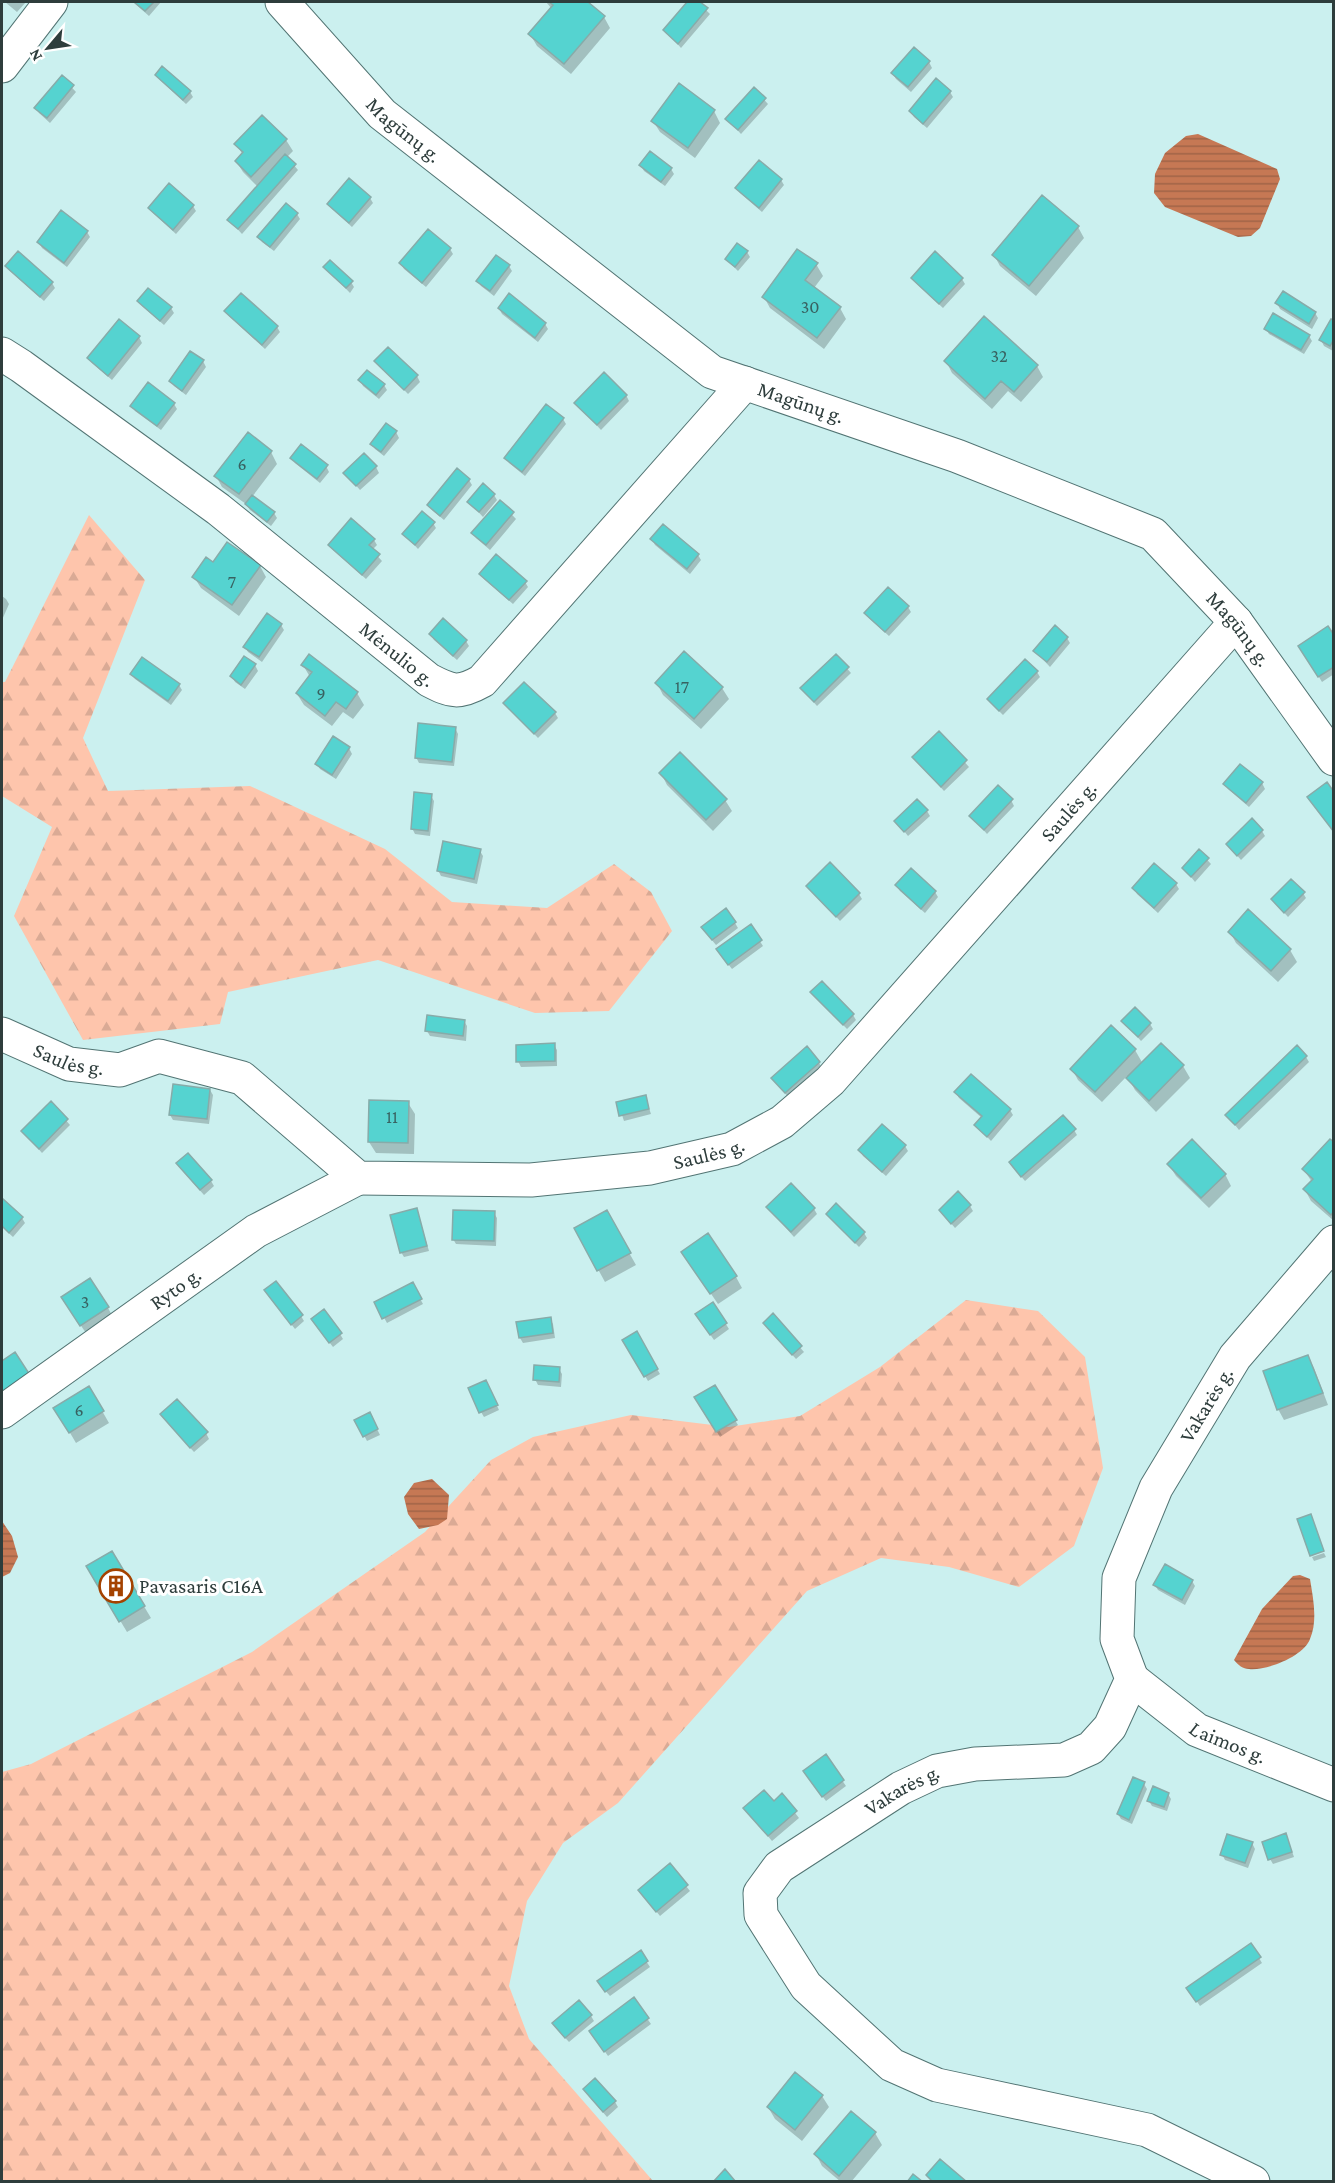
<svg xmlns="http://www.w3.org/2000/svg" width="1335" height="2183" viewBox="0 0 1335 2183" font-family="'Crimson Pro',serif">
	<defs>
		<pattern id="forest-firs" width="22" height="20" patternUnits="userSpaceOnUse" patternTransform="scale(1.5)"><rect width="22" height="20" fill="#fec5ac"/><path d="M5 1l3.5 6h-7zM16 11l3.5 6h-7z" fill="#daaa95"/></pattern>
		<pattern id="water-rules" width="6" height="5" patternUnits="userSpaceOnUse" patternTransform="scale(1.5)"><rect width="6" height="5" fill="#c67854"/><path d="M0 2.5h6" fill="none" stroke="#a16447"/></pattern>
	</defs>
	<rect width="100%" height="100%" fill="#cbf0ef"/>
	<path fill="url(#forest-firs)" d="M89,515L145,580L83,738L108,791L250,786L385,849L452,902L547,908L614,864L651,892L672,931L609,1011L535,1013L378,960L228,992L220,1024L83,1040L14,916L52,827L2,796V682H5Z
		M966,1300L1038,1311L1085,1357L1103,1468L1074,1546L1019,1587L949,1567L881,1558L807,1591L618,1803L563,1843L527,1901L509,1986L529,2039L653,2181L2,2182V1772L31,1764L252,1652L425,1532L491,1460L533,1437L631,1415L729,1427L800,1416L880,1367Z"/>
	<path fill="url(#water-rules)" d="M1198,134L1277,169L1280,179L1260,228L1251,236L1238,237L1165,207L1154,193L1155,174L1165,153L1186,136Z
		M432,1479L449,1495L447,1519L438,1525L419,1529L408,1514L404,1497L414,1483Z
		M2,1521L12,1536L18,1557L10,1573L2,1577Z
		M1300,1575L1310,1579C1313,1598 1318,1620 1310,1639C1304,1656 1267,1671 1249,1669C1243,1669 1238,1665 1234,1660L1262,1609L1293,1576Z"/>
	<path fill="#0003" d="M5,2H26L17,12Z
		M133,2H161L149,16Z
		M546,2H585L604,17L610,28L571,74L537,46L530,34L552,9Z
		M689,2H698L710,14L681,48L665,30Z
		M929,62L932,68L911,92L896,79L893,74Z
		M157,75L190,92L193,97L186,104L160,80Z
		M62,77L76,92L50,123L39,113L36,108Z
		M754,89L768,104L741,134L727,119Z
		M950,92L953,97L927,128L914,117L911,112Z
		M714,111L720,123L695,158L660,132L653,121Z
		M286,140L293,151L287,157L298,170L242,234L229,220L258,187L243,172L236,161L243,155L236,144Z
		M759,162L781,180L784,185L762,212L740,193L737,188Z
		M641,165L671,169L674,174L665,186L644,171Z
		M370,198L373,203L352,227L332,209L329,204Z
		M193,206L196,211L176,234L153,213L150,208Z
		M297,214L300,219L274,251L262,242L259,237Z
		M1078,227L1084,238L1036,296L1000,266L994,255Z
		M87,232L90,237L67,267L42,248L39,242Z
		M450,249L453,254L426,287L404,269L401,264Z
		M747,252L750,257L738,271L726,259Z
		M935,254L962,279L965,284L943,308L916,283L913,278Z
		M816,264L823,276L814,288L840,308L846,319L824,349L770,308L764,297Z
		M7,266L52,283L55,288L44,301L10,271Z
		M509,266L512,271L494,296L481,286L478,281Z
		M325,267L351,282L354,287L350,293Z
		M139,301L171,308L174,313L164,325L142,306Z
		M1277,303L1315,313L1318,318L1312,329L1280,309Z
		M499,308L545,324L548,329L538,342L502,314Z
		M226,311L277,327L280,332L265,349L229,316Z
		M119,321L139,337L142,343L112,380L92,363L89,358Z
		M1334,322V349L1333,351L1324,346L1321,340Z
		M1266,329L1309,336L1312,341L1304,354L1269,334Z
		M203,361L206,367L186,395L174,386L171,381Z
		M376,361L417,376L420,382L408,394Z
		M946,361L1037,366L1043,377L1021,402L1008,391L992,409L952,373Z
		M360,380L384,385L387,390L379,399L363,386Z
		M626,395L629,401L601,430L576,403Z
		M174,404L177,409L161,430L135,411L132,406Z
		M563,419L566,424L525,476L509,463L506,458Z
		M396,432L399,438L384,456L375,449L372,444Z
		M271,452L277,464L252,497L274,513L277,518L271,526L250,510L246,504L222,487L216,476Z
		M292,458L326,466L329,472L320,483L295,463Z
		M376,467L379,473L360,490L345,473Z
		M469,480L472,485L444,520L432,510L429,505Z
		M494,495L497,500L483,517L469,502Z
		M500,502L516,519L490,550L476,538L473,533Z
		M433,523L436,528L418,549L404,534Z
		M652,539L698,555L701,560L690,574L655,545Z
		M374,540L377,545L372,550L382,561L366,579L333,550L330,545Z
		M260,566L266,577L239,616L201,588L194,577Z
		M481,574L525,582L528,587L513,604L484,579Z
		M2,596L6,599L9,604L2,620Z
		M908,607L911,612L889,636L869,618L866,613Z
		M281,625L284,630L262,662L248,652L245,647Z
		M431,635L466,641L469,646L457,660L434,640Z
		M1334,637V674L1322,682L1300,646Z
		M1067,638L1070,643L1050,667L1035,651Z
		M836,656L851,673L817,706L802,689Z
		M309,657L357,693L364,705L353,719L343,712L332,726L304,705L297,694L310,677L303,665Z
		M255,665L258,671L245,689L235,682L232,676Z
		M1037,672L1040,677L1003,715L992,704L989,699Z
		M131,674L179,685L182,690L171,705L135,679Z
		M657,683L722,688L729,699L701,729L663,695Z
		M505,704L555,713L558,718L538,738Z
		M455,728L458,734L454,766L419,763L416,757Z
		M939,733L969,767L944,791L914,757Z
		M334,738L349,748L352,754L336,779L320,769L317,764Z
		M661,773L725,800L732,811L713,831L667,785Z
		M1262,783L1265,789L1249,807L1228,789L1225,784Z
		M431,796L434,801L430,836L415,834L412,828Z
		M1011,800L1014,806L987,834L971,816Z
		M927,811L930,816L908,836L896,821Z
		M1262,831L1265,836L1241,860L1228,845Z
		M480,851L483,856L477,884L441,876L438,870Z
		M1199,851L1211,864L1195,882L1184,868Z
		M911,870L935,892L938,897L925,913L900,891L897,886Z
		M1176,884L1179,889L1158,913L1137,894L1134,888Z
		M808,886L859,894L862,899L840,921Z
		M1303,893L1306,898L1288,917L1272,899Z
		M1249,911L1290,950L1297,962L1278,982L1236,943L1230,932Z
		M735,923L738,928L716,945L706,933Z
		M750,926L763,946L732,969L721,955Z
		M812,993L853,1015L856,1020L847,1029Z
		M464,1021L467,1026L466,1041L430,1036L427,1031Z
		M1123,1021L1150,1024L1153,1029L1141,1041Z
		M554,1045L557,1050V1066L521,1067L518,1061Z
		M1161,1045L1183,1066L1190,1078L1156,1112L1135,1090L1127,1076L1102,1102L1078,1080L1072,1069L1135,1050L1143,1064Z
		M1306,1057L1309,1062L1239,1130L1227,1115Z
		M819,1063L822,1068L789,1098L776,1083Z
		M971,1076L1010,1110L1013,1115L991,1141L976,1125L982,1118L959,1098L956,1093Z
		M210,1090L213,1095L209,1124L173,1120L170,1115Z
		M645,1096L651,1114L624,1121L618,1103Z
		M51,1103L70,1125L42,1153L23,1131Z
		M408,1103L415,1114L414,1154L376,1153L369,1142Z
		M1074,1130L1077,1135L1025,1181L1014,1168Z
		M1334,1144V1221L1311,1201L1305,1190L1312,1182L1304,1170Z
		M905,1146L908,1151L886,1176L863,1156L860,1150Z
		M1169,1165L1225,1174L1231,1186L1209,1208L1176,1176Z
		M181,1169L211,1181L214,1186L204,1195Z
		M2,1200L22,1218L25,1223L13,1237L2,1227Z
		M970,1206L973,1211L955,1228L944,1215Z
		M768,1208L814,1209L817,1214L794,1237Z
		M417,1210L429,1251L404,1257L401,1252Z
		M606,1212L636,1265L605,1282L576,1229Z
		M494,1213L497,1218L496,1246L456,1244L453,1239Z
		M828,1215L864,1233L867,1238L859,1247Z
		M690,1263L736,1277L742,1288L718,1304Z
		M412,1284L423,1304L387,1323L376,1303Z
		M269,1296L301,1316L304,1321L295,1329Z
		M713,1304L729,1329L714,1340L700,1320Z
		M69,1308H108L114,1319L88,1336Z
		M773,1316L804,1352L796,1359L768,1328Z
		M550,1319L553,1324L555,1338L523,1343L520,1338Z
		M316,1325L340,1334L343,1339L333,1347Z
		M636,1333L660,1374L648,1381L624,1340Z
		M1308,1357L1314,1368L1328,1405L1284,1420L1278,1409Z
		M559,1369L562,1374L561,1387L538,1385L535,1379Z
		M488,1387L499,1410L484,1417L481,1412Z
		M715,1387L738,1425L720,1437L696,1398Z
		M89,1388L109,1423L76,1443L56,1409Z
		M372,1419L380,1435L367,1441L356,1420Z
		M165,1420L206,1433L209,1439L194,1452Z
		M112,1553L151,1618L127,1632L88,1567Z
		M1324,1553L1326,1557L1314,1561L1312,1557Z
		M1192,1581L1195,1586L1185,1605L1158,1590L1155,1585Z
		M826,1757L846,1786L826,1801L808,1777Z
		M1144,1784L1147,1789L1132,1824L1121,1819L1118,1814Z
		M1168,1794L1171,1799L1167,1811L1152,1806L1149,1801Z
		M782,1796L799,1818L772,1841L748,1813L774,1803Z
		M1288,1840L1294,1857L1273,1864L1270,1859Z
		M1252,1843L1255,1849L1248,1868L1225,1860L1222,1854Z
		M669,1865L690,1891L660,1916L639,1890Z
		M640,1952L650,1967L610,1996L602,1987Z
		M1259,1958L1262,1963L1200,2006L1188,1988Z
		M634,2000L651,2024L608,2056L594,2036Z
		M591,2016L594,2021L569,2042L557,2029Z
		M588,2095L615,2102L618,2107L607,2117Z
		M822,2096L829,2107L802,2141L775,2119L768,2107Z
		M851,2113L875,2133L882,2145L851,2182H841L822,2166L816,2154Z"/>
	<path fill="#55d3d0" stroke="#87aba9" stroke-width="1.5" d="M134,2H154L145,11Z
		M549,2H588L605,16L564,64L528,34L553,5Z
		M687,2H700L708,8L678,44L663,30Z
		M914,47L930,61L908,87L891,73Z
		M162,66L191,91L183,100L155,75Z
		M62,75L74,85L47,118L34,108Z
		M936,78L951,91L923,124L909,111Z
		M679,83L715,110L688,148L651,121Z
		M754,87L766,98L738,130L725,119Z
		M262,115L287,139L251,177L235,161L243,152L234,144Z
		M650,151L672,168L661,182L639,165Z
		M285,154L296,164L238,229L227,220Z
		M759,160L782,179L759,208L735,188Z
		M349,178L371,197L349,223L327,204Z
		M169,183L194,205L173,230L148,208Z
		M1042,195L1079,226L1029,286L992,255Z
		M286,203L298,213L270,247L257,237Z
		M61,210L88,231L64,263L37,242Z
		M428,229L451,248L422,283L399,263Z
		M737,243L748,251L735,267L725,259Z
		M797,249L818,263L805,280L841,307L817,338L762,297Z
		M18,251L53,282L40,297L5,266Z
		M935,251L963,278L939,304L911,278Z
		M496,255L510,265L490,291L476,281Z
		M330,260L353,281L346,288L323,267Z
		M148,288L172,307L160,321L137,301Z
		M1283,291L1316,312L1309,324L1275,303Z
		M241,293L278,326L262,345L224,311Z
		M509,293L546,323L535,338L498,308Z
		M1273,313L1310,335L1301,350L1264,329Z
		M984,316L1038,365L1014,392L1001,381L985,399L944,361Z
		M119,319L140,336L108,376L87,358Z
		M1331,319L1334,320V339L1330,346L1319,340Z
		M388,347L418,375L404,390L374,361Z
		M190,351L204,360L182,391L169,381Z
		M367,370L385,384L376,395L358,380Z
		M604,372L627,395L597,425L574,403Z
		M148,382L175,403L157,426L130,406Z
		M546,404L564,418L522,472L504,458Z
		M386,423L397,431L381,452L370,444Z
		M248,432L272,451L239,494L214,476Z
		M301,444L328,465L317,479L290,458Z
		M364,453L377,466L356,486L343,473Z
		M457,468L470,479L440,516L427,505Z
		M483,483L495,494L479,512L467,502Z
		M252,495L275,512L267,522L245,504Z
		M500,500L514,512L486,545L471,533Z
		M422,511L435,522L415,545L402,534Z
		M351,518L375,539L369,545L380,554L362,575L328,545Z
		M663,524L699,554L687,569L650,539Z
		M227,542L261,565L232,605L192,577L206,557L213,562Z
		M496,554L527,581L509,600L479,574Z
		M888,587L909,606L885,632L864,613Z
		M267,613L282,624L259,657L243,647Z
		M443,618L467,640L453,656L429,634Z
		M1055,625L1068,637L1047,662L1033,651Z
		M1328,626L1334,635V667L1318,677L1298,646Z
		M684,651L723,687L694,719L655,683Z
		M309,654L358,692L346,709L336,702L325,716L296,693L312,672L301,665Z
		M836,654L849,667L814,702L800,688Z
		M244,656L256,664L241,685L230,676Z
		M142,657L180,684L168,701L130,674Z
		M1025,659L1038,671L999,711L987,699Z
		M524,682L556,712L534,734L503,703Z
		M418,723L456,727L452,762L415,758Z
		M939,731L967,760L941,787L912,757Z
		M333,736L350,747L332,775L315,764Z
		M680,752L727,799L706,820L659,773Z
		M1240,764L1263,782L1246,803L1223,784Z
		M1327,782L1334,792V832L1307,797Z
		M998,785L1013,799L984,830L969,816Z
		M414,792L432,794L428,831L411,829Z
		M917,799L928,810L904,832L894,821Z
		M1252,818L1263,830L1237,856L1226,844Z
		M443,841L481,849L474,879L437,871Z
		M1199,849L1209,858L1191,877L1182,868Z
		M830,862L860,893L836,917L806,886Z
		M1154,863L1177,883L1154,908L1132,888Z
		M911,868L936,891L921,909L895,885Z
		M1291,879L1305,892L1284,913L1271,899Z
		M726,908L736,922L712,940L701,927Z
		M1248,909L1291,949L1271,971L1228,932Z
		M751,924L762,940L728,965L716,949Z
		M822,981L854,1014L843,1025L810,992Z
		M1135,1007L1151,1023L1138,1037L1121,1021Z
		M427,1015L465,1020L463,1036L425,1031Z
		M1111,1025L1136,1049L1095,1092L1070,1069Z
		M555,1043V1061L516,1062V1045Z
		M1161,1043L1184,1065L1149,1101L1126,1078Z
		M1297,1045L1307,1056L1235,1125L1225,1115Z
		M807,1046L820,1062L785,1093L771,1078Z
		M971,1074L1011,1109L987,1137L974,1125L982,1116L954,1092Z
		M173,1084L210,1089L207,1119L169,1115Z
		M646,1095L649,1109L619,1116L616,1102Z
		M369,1100L409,1101L408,1143L368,1142Z
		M51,1101L68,1119L39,1149L21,1131Z
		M1063,1115L1076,1129L1021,1177L1009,1162Z
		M882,1124L906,1145L882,1172L858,1150Z
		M1192,1139L1226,1174L1201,1198L1167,1164Z
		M1330,1139L1334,1142V1211L1331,1215L1303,1189L1313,1179L1302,1169Z
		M188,1153L212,1180L200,1190L176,1163Z
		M791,1183L815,1208L791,1232L766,1207Z
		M958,1191L971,1205L951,1224L939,1210Z
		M2,1198L23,1217L9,1233L2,1226Z
		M836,1203L865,1232L855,1243L826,1214Z
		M417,1208L427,1246L400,1253L390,1215Z
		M453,1210L495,1211L494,1241L452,1240Z
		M607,1210L631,1253L597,1271L574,1228Z
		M708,1233L737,1276L710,1294L681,1252Z
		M90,1278L109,1307L80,1326L61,1297Z
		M276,1281L303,1315L291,1325L264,1290Z
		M413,1282L422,1299L382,1319L374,1302Z
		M713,1302L727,1323L710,1335L695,1314Z
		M324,1309L342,1333L329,1343L311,1319Z
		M773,1313L802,1346L792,1355L763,1323Z
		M551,1317L553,1333L519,1338L516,1322Z
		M637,1331L658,1369L644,1377L622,1340Z
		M15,1352L30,1375L2,1394V1361Z
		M1308,1355L1323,1393L1277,1410L1263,1371Z
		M534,1365L560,1367L559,1382L533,1380Z
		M486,1380L498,1405L479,1413L468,1388Z
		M715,1385L737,1420L716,1432L694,1397Z
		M89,1386L104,1411L69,1433L53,1408Z
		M177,1399L208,1432L190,1448L160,1414Z
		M370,1412L378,1429L363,1437L354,1420Z
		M1311,1514L1324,1551L1310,1556L1297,1519Z
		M112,1551L145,1606L119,1622L86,1566Z
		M1165,1564L1193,1580L1182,1600L1153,1585Z
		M826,1754L844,1780L822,1797L803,1771Z
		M1133,1777L1145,1782L1129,1820L1117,1814Z
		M1153,1786L1169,1793L1164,1807L1147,1801Z
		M764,1790L774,1801L782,1793L797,1811L768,1836L743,1808Z
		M1286,1833L1292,1852L1268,1860L1262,1842Z
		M1227,1834L1253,1842L1245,1863L1220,1855Z
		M670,1863L688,1885L656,1912L638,1890Z
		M1251,1943L1261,1957L1196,2002L1186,1988Z
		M641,1950L648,1961L605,1992L597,1981Z
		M634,1997L649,2018L604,2052L589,2031Z
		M579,2000L592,2015L565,2038L552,2023Z
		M795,2072L823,2095L795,2130L767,2107Z
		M595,2078L616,2101L603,2112L583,2089Z
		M851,2111L876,2132L839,2176L814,2154Z
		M940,2159L967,2182H933L926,2175Z
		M725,2169L736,2182H713Z
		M913,2174L923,2182H907Z"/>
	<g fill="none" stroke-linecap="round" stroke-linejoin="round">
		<defs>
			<g id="street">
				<path id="s1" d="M282,2L382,114L712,372L957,456L1153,534L1236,622L1334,759"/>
				<path d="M2,66L51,2"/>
				<path id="s2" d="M2,354L21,366L218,509L429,680C452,692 459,694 482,681L745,383"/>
				<path id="s3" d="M2,1034L69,1064L120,1070L159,1056L242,1078L358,1178L531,1180L650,1168L732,1149L782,1122L830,1081L1236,622"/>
				<path id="s4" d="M2,1412L256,1231L358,1178"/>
				<path id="s5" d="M1132,1679L1197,1730L1334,1785"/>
				<path id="s6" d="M1253,2182L1147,2130L937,2085L892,2065L806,1986L761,1915L760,1893L779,1867L901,1788L937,1771L975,1764L1064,1760L1091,1748L1110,1727L1132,1679L1117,1639L1119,1578L1156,1488L1235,1357L1334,1242"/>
			</g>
		</defs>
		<use href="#street" stroke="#527473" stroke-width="35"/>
		<use href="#street" stroke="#fff" stroke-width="33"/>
	</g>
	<defs>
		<symbol id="building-ring" viewBox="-11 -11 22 22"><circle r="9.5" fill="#fff" stroke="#a44200" stroke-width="1.5"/><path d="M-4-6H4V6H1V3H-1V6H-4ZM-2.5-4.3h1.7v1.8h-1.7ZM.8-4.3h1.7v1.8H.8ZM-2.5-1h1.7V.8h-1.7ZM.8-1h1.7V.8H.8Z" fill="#a44200"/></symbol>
	</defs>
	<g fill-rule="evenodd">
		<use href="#building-ring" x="97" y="1567" width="38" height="38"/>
	</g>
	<g text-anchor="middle" stroke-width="6" stroke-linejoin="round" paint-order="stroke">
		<g font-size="18" fill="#386261">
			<text x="810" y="313">30</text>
			<text x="999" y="362">32</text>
			<text x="242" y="470">6</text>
			<text x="232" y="588">7</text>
			<text x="682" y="693">17</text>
			<text x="321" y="700">9</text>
			<text x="392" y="1123">11</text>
			<text x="85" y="1308">3</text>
			<text x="79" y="1416">6</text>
		</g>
		<g font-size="21" fill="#2e3d3c" stroke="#fff">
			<text dy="7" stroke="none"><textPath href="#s1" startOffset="177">Magūnų g.</textPath></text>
			<text dy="7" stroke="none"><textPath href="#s1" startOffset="663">Magūnų g.</textPath></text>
			<text dy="7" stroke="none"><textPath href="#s1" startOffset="1167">Magūnų g.</textPath></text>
			<text dy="7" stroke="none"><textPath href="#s2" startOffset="496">Mėnulio g.</textPath></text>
			<text dy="7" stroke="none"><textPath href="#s3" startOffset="1262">Saulės g.</textPath></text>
			<text dy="7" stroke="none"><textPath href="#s3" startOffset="72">Saulės g.</textPath></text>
			<text dy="7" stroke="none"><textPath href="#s3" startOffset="758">Saulės g.</textPath></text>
			<text dy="7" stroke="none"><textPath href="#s4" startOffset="213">Ryto g.</textPath></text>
			<text dy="7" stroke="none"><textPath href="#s6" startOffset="1359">Vakarės g.</textPath></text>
			<text dy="7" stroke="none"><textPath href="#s5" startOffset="116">Laimos g.</textPath></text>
			<text dy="7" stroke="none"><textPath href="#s6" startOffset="783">Vakarės g.</textPath></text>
		</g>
		<g font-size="21" fill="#2e3d3c" stroke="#fff" text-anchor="start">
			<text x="139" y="1593">Pavasaris C16A</text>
		</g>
	</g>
	<rect width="1335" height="2183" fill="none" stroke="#2e3d3c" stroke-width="6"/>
	<g transform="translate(48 48) rotate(241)" stroke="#ffffff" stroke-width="4.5" paint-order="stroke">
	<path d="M0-4.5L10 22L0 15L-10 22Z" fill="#2e3d3c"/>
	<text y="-9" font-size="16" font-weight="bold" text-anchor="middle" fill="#2e3d3c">N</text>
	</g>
</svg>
